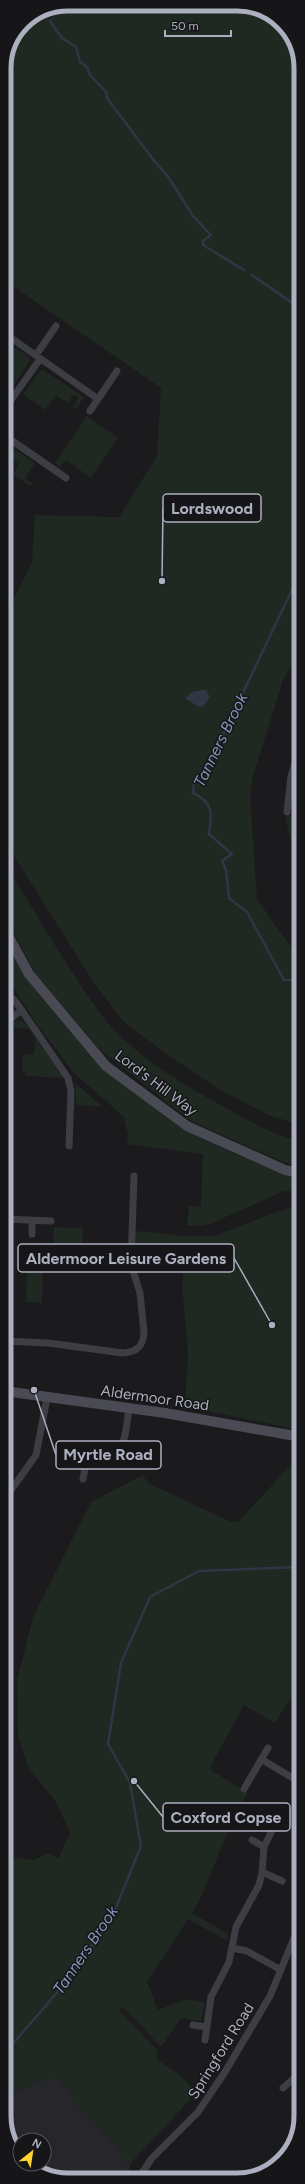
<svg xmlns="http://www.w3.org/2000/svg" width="305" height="2184" viewBox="0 0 305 2184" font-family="Figtree,sans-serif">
	<rect width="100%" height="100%" fill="#1b1a1d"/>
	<path fill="#27262a" d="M54,2076L130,2164L128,2179L51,2178L29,2164H44V2140H20V2158L4,2121V2096Z"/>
	<path fill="#1f2922" d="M68,4L254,6L285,26L301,63V650L283,680L253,776L250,796L257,899L301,961V1125L268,1115L219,1089L165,1053L124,1022L94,983L4,840V695L14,599L32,562L35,515L119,517L157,456L161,388L4,280V67L23,22Z
		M4,340L29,357L30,360L12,388L4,382Z
		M42,369L84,397L76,409L73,407L79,398L74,394L68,403L56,395L45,410L23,394Z
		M87,416L118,438L91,478L66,460L60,467L55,463Z
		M4,442L35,463L25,478L33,483L30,486L13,474L19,464L4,454Z
		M300,801L301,840L291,843L285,816H293L294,804Z
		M4,861C30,903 54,946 82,987C93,1004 105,1021 119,1035C148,1063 186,1086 221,1105C246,1119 273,1136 301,1141V1166L283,1162L191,1121L100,1050L35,973L4,914Z
		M4,937L103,1068L179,1127L237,1155L286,1175L301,1179V1191H284L210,1224L200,1226L187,1225L189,1206L201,1207L203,1154L127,1144L128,1134L124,1117L74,1073L39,1027L11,984L4,981Z
		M4,997L8,1000L12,1009L4,1017Z
		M21,1020L25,1023L64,1078L27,1076L22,1069L23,1054L33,1055L36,1041L28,1029L13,1028L12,1053H5C6,1039 3,1022 21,1020Z
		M75,1083L103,1107L76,1105Z
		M301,1203V1430L202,1410L182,1409L185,1406L188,1353L182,1284L184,1266L136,1263L135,1231L186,1236H214Z
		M54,1227L83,1228L82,1257L53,1256Z
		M28,1259L43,1260L42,1303L26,1302Z
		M301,1451V1681L275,1723L244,1705L209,1769L248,1793L234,1817L199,1902L192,1913L228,1934L227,1941L188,1919L147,1982L158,2010L186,1999L205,2003L201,2021L181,2018L161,2047L123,2007L119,2010L158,2051L156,2057L158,2060L179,2074L195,2091L189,2101L130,2164L54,2076L4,2096V1856L34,1860L50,1853L58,1859L70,1833L56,1802L29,1769L18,1737L17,1680L33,1617L91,1502L143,1475L148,1483L231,1522H238L300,1455Z"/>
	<path fill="#2e3743" d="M202,690H206L210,697L203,707L197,706L185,698L192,692Z"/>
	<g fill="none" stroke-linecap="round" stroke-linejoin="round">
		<path stroke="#2e3743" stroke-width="2.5" d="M46,13L48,16
			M50,21L62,38L76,47L80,62L87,67L90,75L106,92L107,98L155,162L167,175L193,216L211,235L203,241V245L244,270
			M252,275L301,309
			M301,571L207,768L194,783L193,793C214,803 212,814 209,834L232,854L222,861L226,870L229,898L247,912L284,980L301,981
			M4,2054L67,1981L113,1915L141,1846L130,1783L108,1744L121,1663L150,1597L199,1571L301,1567"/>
		<path stroke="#3d3d44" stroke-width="7" d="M4,333L98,399
			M36,355L56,326
			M4,410L40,359
			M90,411L117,371
			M4,435L66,478
			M289,792L301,794
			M287,812L291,776L301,744
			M4,989L16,1002L68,1078L71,1091L69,1146
			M4,1024L22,1010
			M4,1219L51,1221
			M32,1234V1220
			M4,1341L48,1343L123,1353C136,1352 143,1347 144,1333L140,1293L131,1264L134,1176
			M87,1459C125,1466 125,1437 129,1408
			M83,1479L89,1448
			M4,1500L36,1455L47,1398
			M261,1759L301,1783
			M244,1789L268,1748
			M252,1840L264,1847
			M262,1872L282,1881
			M232,1948L247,1951L281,1970
			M193,2025L207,2027
			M205,2040L211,1997L229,1962L236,1927L259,1885L262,1873L264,1847L279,1816
			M283,2088L301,2072
			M138,2179L152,2158L198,2112L225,2072L270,1996L301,1921"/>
		<path stroke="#494a53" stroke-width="10" d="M4,928L29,974L106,1066L187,1126L285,1170L301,1173
			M4,1391L165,1413L301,1437"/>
	</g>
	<g text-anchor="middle" stroke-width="3" stroke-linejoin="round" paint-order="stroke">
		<g font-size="15" fill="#acafbe" stroke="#161518">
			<text transform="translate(156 1083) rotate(37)" y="5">Lord's Hill Way</text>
			<text transform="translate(155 1398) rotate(8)" y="5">Aldermoor Road</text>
			<text transform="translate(221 2051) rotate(-58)" y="5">Springford Road</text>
		</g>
		<g font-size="16" font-style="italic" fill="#8098bb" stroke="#161518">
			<text transform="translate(220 740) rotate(-64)" y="6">Tanners Brook</text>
			<text transform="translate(85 1950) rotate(-56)" y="6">Tanners Brook</text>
		</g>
	</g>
	<path d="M0 0H305V2184H0ZM68 11H237A57 57 0 0 1 294 68V2116A57 57 0 0 1 237 2173H68A57 57 0 0 1 11 2116V68A57 57 0 0 1 68 11Z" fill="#161518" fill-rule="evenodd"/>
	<path fill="none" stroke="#acafbe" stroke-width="5" d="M68 11H237A57 57 0 0 1 294 68V2116A57 57 0 0 1 237 2173H68A57 57 0 0 1 11 2116V68A57 57 0 0 1 68 11Z"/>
	<path fill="none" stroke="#acafbe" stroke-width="1.5" d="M162 581L163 508M272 1325L234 1258M34 1390L56 1455M134 1781L163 1817"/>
	<g fill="#acafbe" stroke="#161518" stroke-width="1.5">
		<circle cx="162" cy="581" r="4"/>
		<circle cx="272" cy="1325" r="4"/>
		<circle cx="34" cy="1390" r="4"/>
		<circle cx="134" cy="1781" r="4"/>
	</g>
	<g fill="#161518" stroke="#acafbe" stroke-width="1.5">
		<rect x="163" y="494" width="98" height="28" rx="4"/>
		<rect x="18" y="1244" width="216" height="28" rx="4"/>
		<rect x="56" y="1441" width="105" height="28" rx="4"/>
		<rect x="163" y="1803" width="127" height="28" rx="4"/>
	</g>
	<g font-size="16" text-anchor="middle" font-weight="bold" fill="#acafbe">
		<text x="212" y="514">Lordswood</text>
		<text x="126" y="1264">Aldermoor Leisure Gardens</text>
		<text x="108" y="1460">Myrtle Road</text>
		<text x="226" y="1823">Coxford Copse</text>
	</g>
	<g transform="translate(32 2152) rotate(30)"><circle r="19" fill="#161518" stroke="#52535a"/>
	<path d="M0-3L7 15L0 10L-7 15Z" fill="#ffd430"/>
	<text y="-6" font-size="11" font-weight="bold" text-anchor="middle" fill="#acafbe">N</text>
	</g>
	<path d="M165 30v6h66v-6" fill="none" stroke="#acafbe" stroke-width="2"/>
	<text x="171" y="30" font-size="12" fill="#acafbe" stroke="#161518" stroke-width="3" paint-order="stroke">50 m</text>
</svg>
